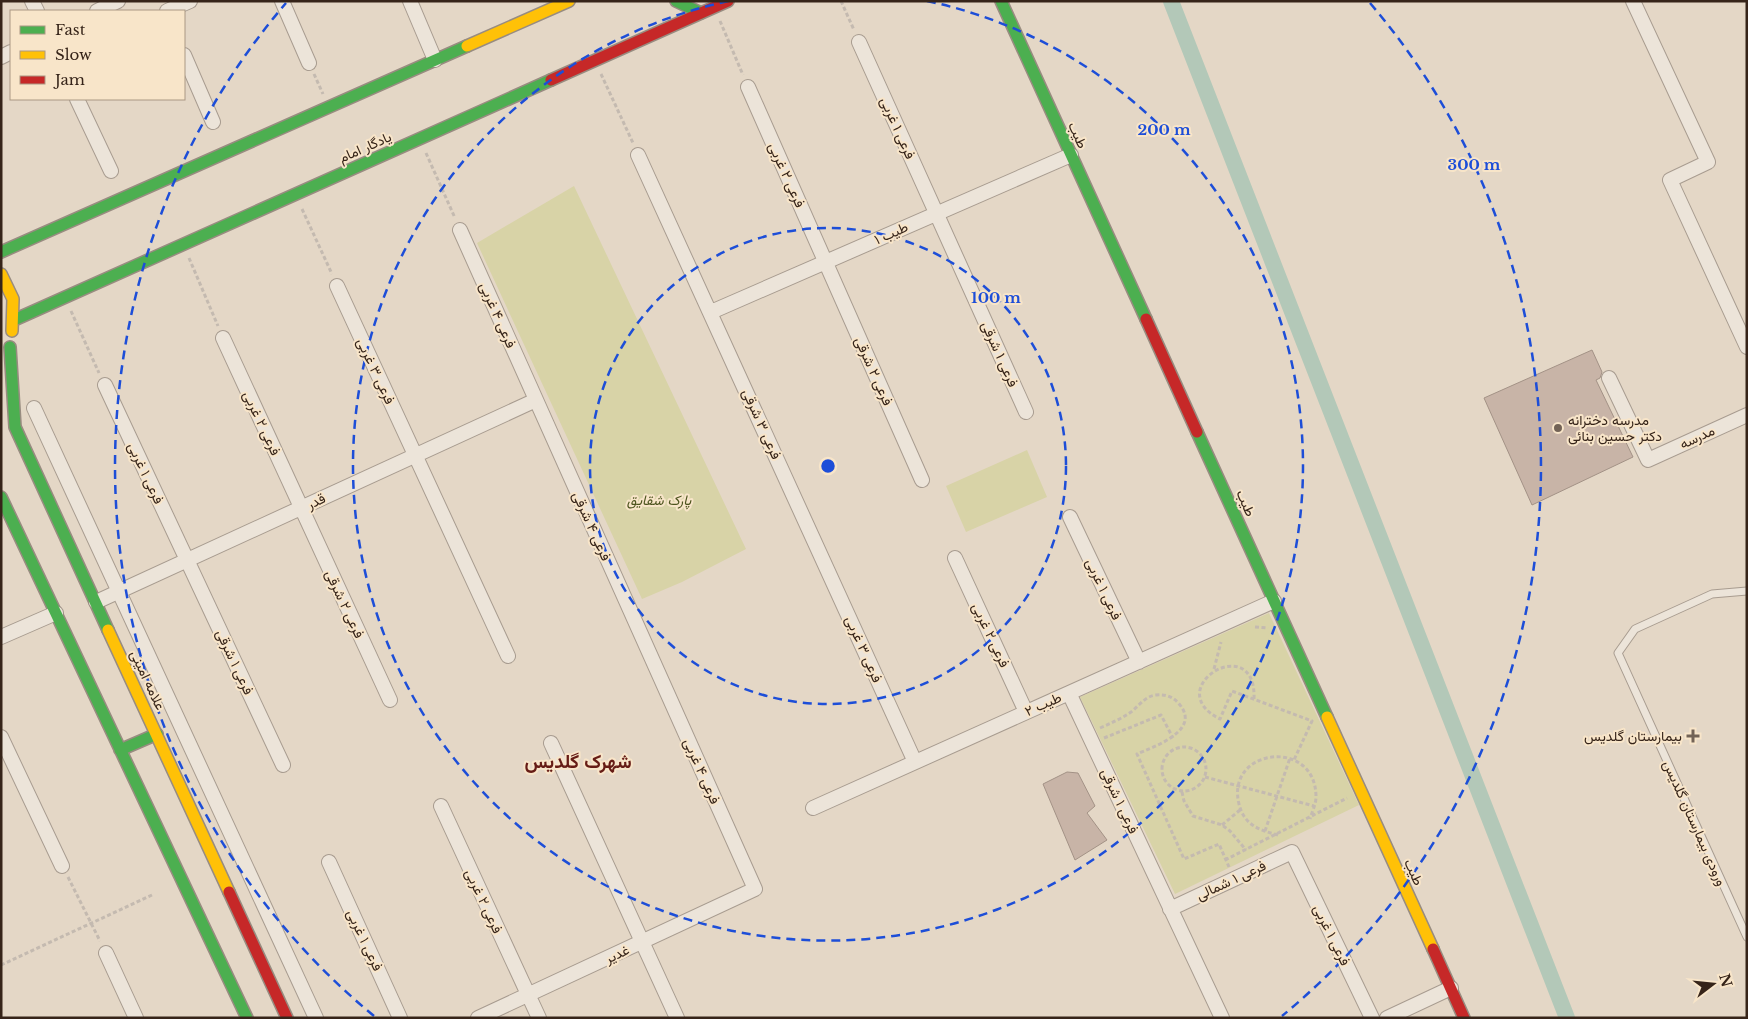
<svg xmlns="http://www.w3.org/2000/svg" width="1748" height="1019" viewBox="0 0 1748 1019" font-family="'Libre Baskerville',Vazirmatn,serif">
	<rect width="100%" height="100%" fill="#e4d7c6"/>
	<path fill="#d8d3a7" d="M574,186L746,549L682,582L642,599L477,243Z
		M1027,450L1047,497L966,532L946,486Z
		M1269,613L1359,805L1175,894L1080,697Z"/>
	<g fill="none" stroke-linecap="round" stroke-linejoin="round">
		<path stroke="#b3c8b8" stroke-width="16" d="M1171,1L1567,1018"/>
	</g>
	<path fill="#c8b4a7" stroke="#a39286" d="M1592,350L1602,372L1600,378L1596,380L1633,457L1532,505L1484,398Z
		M1067,772L1078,773L1095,806L1087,813L1107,840L1075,860L1043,784Z"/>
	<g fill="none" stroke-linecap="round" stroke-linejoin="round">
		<defs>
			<path id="lane" d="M1747,591L1712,594L1635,629L1618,653L1747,937"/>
			<path id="street" d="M32,1L37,11
				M282,1L309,63
				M410,1L435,60
				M1633,1L1708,162L1670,180L1747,347
				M97,11L118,1
				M167,11L190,1
				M859,42L1026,412
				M184,55L213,122
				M1,57L11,52
				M748,87L922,480
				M77,99L111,171
				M638,155L915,762
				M460,230L755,889L478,1018
				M337,286L508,656
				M711,312L1071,155
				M223,338L390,700
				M1609,378L1648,460L1747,415
				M105,385L283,765
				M34,408L316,1018
				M1070,517L1139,662
				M955,558L1026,712
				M96,602L536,400
				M1,637L56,613
				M1069,693L1222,1018
				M1,737L62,866
				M551,743L677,1018
				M441,806L539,1018
				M813,808L1274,601
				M329,862L400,1018
				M1170,909L1292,852L1372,1018
				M106,953L136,1018
				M1387,1018L1451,988"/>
			<path id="fast" d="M676,1L701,13
				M1001,1L1146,319
				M1,252L467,46
				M14,320L551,80
				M10,347L15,427L108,630
				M1197,432L1327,717
				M1,497L247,1018
				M120,750L157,734"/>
			<path id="slow" d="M467,46L569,1
				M1,274L13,299L12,331
				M108,630L229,892
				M1327,717L1433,949"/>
			<path id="jam" d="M551,80L728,1
				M1146,319L1197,432
				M229,892L287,1018
				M1433,949L1464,1018"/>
		</defs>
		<use href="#lane" stroke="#a89c90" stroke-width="9"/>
		<use href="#street" stroke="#a89c90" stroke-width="16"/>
		<use href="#fast" stroke="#988c80" stroke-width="14"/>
		<use href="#slow" stroke="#988c80" stroke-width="14"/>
		<use href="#jam" stroke="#988c80" stroke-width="14"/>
		<path stroke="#c4bab0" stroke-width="3" stroke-dasharray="4 2.5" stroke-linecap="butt" d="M841,1L854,30
			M720,21L743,75
			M314,74L323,94
			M601,74L633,143
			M426,153L455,218
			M302,209L332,274
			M189,258L218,326
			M71,311L99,373
			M1255,627L1268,628
			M1214,669L1221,642
			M1254,699C1257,629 1158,688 1220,719L1232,691L1312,721L1294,760
			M1100,728C1111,723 1121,719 1131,712C1139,706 1145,696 1156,695C1166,694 1174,697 1180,705C1201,731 1153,747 1137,754L1184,859L1219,844L1229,867
			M1104,738L1161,715L1173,738
			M1162 769a22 22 0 1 1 44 0a22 22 0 1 1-44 0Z
			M1205,777L1314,806
			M1182,792L1184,801L1193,816L1222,825L1230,831L1246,850
			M1222,825L1240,810
			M1265,831L1290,758
			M1278,835C1259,830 1244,825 1239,804C1225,748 1316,737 1316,797C1316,804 1312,812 1310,819
			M1225,860L1347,798
			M68,877L100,941
			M1,965L152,895"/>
		<use href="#lane" stroke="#ece4d9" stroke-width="7"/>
		<use href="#street" stroke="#ece4d9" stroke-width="14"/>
		<use href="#fast" stroke="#4caf50" stroke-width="11"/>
		<use href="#slow" stroke="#ffc107" stroke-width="11"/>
		<use href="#jam" stroke="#c62828" stroke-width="11"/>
	</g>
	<g fill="none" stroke="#1d4ed8" stroke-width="2.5" stroke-dasharray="9 6">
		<circle cx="828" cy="466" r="238"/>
		<path d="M927 1A475 475 0 1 1 729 1"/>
		<path d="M374 1016A713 713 0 0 1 286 3M1370 3A713 713 0 0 1 1282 1016"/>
	</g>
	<g fill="#736356" stroke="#f8e5c9" stroke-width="2">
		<circle cx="1558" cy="428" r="5"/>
		<path d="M1690.5 728.5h5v5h5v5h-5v5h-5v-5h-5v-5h5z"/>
	</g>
	<g text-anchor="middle" stroke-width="4" stroke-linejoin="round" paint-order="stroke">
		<g font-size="14" fill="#362419" stroke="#f8e5c9">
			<text transform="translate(898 128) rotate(66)" y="5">فرعی ۱ غربی</text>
			<text transform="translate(1078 135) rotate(65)" y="5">طیب</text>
			<text transform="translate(365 147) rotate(-24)" y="5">یادگار امام</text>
			<text transform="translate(787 175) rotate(66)" y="5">فرعی ۲ غربی</text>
			<text transform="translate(891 233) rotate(-24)" y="5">طیب ۱</text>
			<text transform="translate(498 315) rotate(66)" y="5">فرعی ۴ غربی</text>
			<text transform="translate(1000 354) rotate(66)" y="5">فرعی ۱ شرقی</text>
			<text transform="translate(376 371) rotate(65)" y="5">فرعی ۳ غربی</text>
			<text transform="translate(874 371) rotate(66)" y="5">فرعی ۲ شرقی</text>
			<text transform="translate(262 423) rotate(65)" y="5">فرعی ۲ غربی</text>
			<text transform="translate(762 424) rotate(66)" y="5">فرعی ۳ شرقی</text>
			<text transform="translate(1697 437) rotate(-25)" y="5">مدرسه</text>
			<text transform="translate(146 473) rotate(65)" y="5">فرعی ۱ غربی</text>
			<text transform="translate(316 501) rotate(-25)" y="5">قدر</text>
			<text transform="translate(1246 503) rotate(66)" y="5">طیب</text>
			<text transform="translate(592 526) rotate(66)" y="5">فرعی ۴ شرقی</text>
			<text transform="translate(1104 589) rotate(65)" y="5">فرعی ۱ غربی</text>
			<text transform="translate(345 604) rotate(65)" y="5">فرعی ۲ شرقی</text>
			<text transform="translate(991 635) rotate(65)" y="5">فرعی ۲ غربی</text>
			<text transform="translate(864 649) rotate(66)" y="5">فرعی ۳ غربی</text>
			<text transform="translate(235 662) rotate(65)" y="5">فرعی ۱ شرقی</text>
			<text transform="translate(148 680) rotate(65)" y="5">علامه امینی</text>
			<text transform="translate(1043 704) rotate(-24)" y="5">طیب ۲</text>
			<text transform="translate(702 771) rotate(66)" y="5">فرعی ۴ غربی</text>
			<text transform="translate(1120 801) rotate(65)" y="5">فرعی ۱ شرقی</text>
			<text transform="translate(1695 823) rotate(66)" y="5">ورودی بیمارستان گلدیس</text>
			<text transform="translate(1414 872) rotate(65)" y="5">طیب</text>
			<text transform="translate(1231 880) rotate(-25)" y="5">فرعی ۱ شمالی</text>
			<text transform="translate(484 901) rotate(65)" y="5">فرعی ۲ غربی</text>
			<text transform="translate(1332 935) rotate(64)" y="5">فرعی ۱ غربی</text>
			<text transform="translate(365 940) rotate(65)" y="5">فرعی ۱ غربی</text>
			<text transform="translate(617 954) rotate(-25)" y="5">غدیر</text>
		</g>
		<g font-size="14" fill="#362419" stroke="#f8e5c9" text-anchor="start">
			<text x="1568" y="425">مدرسه دخترانه<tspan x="1568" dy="16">دکتر حسین بنائی</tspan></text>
			<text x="1682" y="741" text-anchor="end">بیمارستان گلدیس</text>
		</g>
		<g font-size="14" font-style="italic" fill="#4d541e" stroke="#f8e5c9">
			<text x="659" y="505">پارک شقایق</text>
		</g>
		<g font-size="19" font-weight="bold" fill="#661c15" stroke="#f8e5c9">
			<text x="578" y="768">شهرک گلدیس</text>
		</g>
	</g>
	<circle cx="828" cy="466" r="8" fill="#1d4ed8" stroke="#f8e5c9" stroke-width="2.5"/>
	<g font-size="15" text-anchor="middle" font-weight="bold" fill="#1d4ed8" stroke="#f8e5c9" stroke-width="4" stroke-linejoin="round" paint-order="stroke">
		<text x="1164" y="135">200 m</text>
		<text x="1474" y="170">300 m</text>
		<text x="996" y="303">100 m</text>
	</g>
	<rect width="1748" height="1019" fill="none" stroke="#362419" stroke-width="5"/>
	<rect x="10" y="10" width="175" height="90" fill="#f8e5c9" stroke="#aa9883"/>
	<rect x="20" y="26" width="25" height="8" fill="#4caf50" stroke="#aa9883"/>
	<text x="55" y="35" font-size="15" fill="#362419">Fast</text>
	<rect x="20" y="51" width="25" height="8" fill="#ffc107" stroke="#aa9883"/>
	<text x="55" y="60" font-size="15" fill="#362419">Slow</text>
	<rect x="20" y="76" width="25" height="8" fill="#c62828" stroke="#aa9883"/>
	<text x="55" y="85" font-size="15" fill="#362419">Jam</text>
	<g transform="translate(1713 984) rotate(74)" stroke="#f8e5c9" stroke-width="4" paint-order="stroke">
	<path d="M0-4L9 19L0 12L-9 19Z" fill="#362419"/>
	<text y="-8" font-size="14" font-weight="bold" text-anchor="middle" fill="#362419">N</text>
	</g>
</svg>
